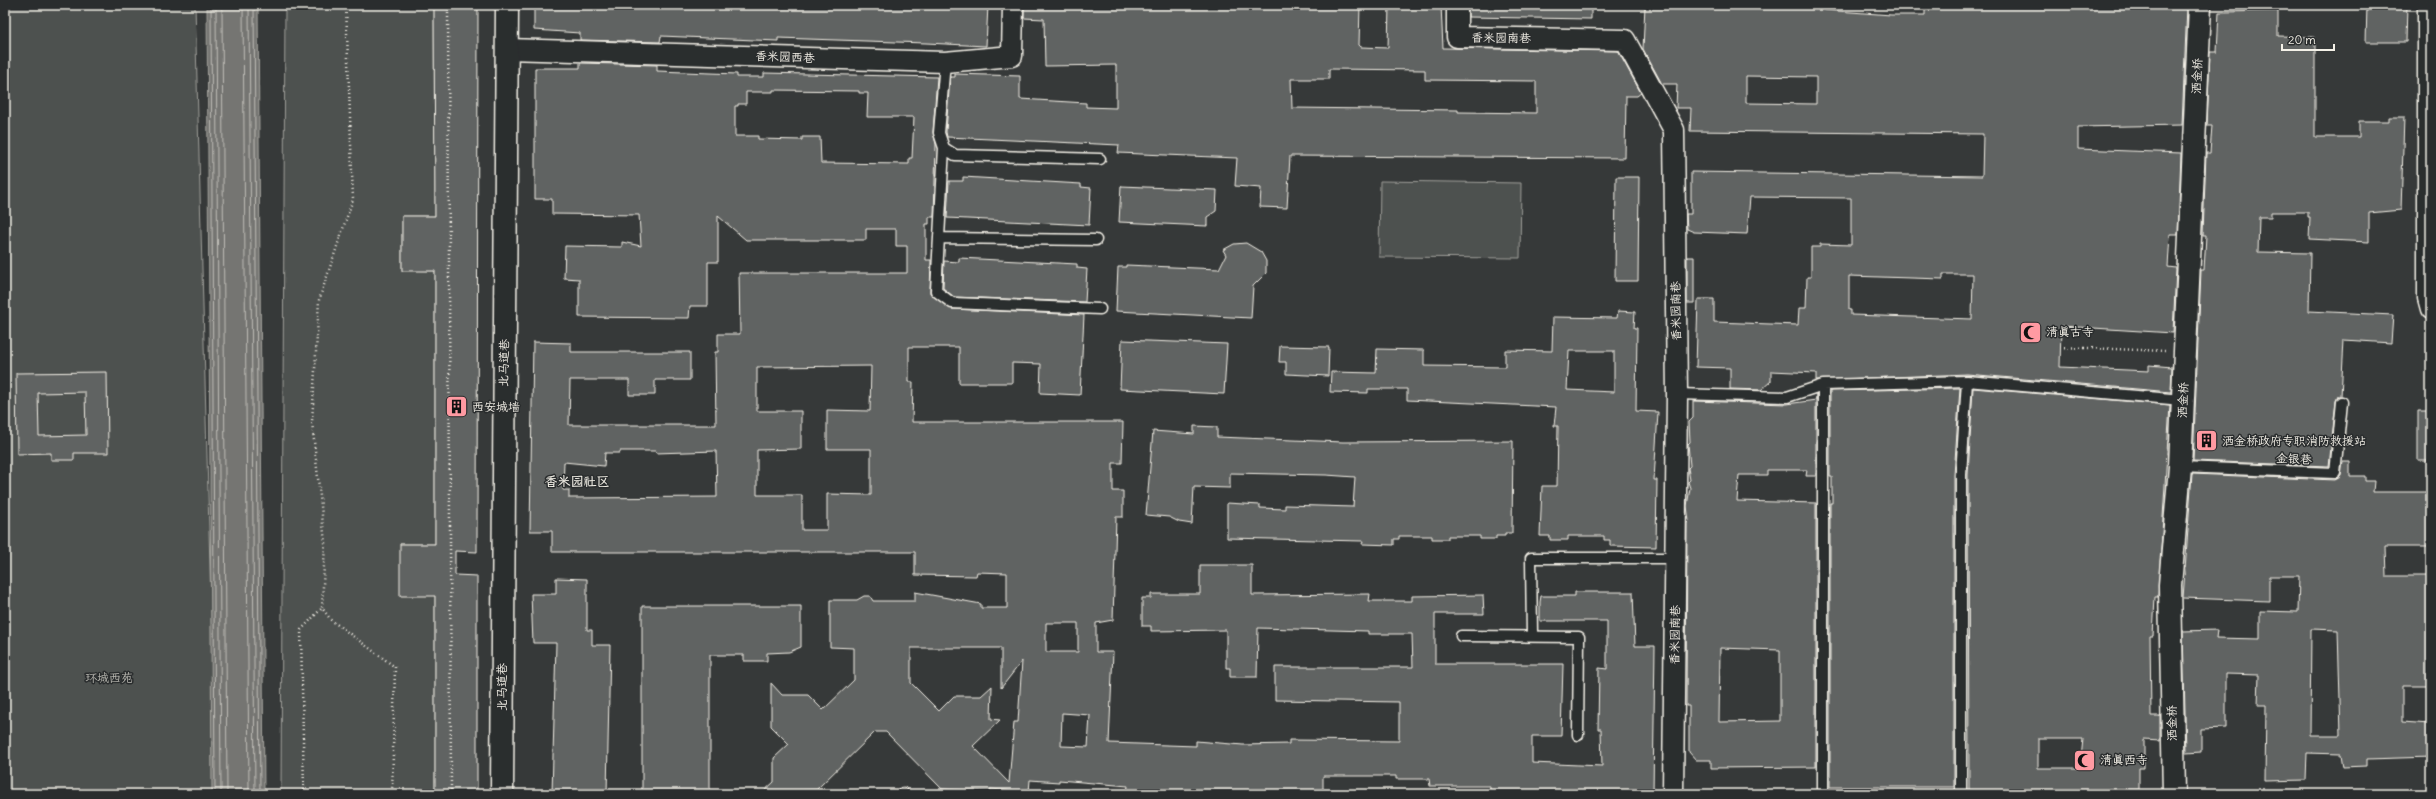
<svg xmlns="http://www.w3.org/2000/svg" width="2436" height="799" viewBox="0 0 2436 799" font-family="Delius,'LXGW WenKai TC',sans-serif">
	<rect width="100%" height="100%" fill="#363939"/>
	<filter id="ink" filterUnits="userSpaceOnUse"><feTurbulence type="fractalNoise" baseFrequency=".025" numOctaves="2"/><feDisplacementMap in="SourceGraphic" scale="8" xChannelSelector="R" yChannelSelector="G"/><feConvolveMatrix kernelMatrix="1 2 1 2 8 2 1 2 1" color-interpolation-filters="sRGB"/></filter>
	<g filter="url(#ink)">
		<path fill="#4e514f" stroke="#a1a19c" d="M5,5H195L216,794H5Z
			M285,5H434L435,216H402V270L435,271V544H400L435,596V794H281Z
			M1380,181L1521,183L1520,258L1379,257Z"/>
		<path fill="#757572" stroke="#a8a7a1" d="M207,5H258L264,794H212Z"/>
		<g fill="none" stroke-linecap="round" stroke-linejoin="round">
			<path stroke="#c1bfb9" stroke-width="1" d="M211,5L215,794
				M216,5L221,794
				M222,5L227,794
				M243,5L249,794
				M249,5L255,794
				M254,5L260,794"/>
		</g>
		<path fill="#616362" stroke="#f4f1e8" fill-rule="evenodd" d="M434,5H478L477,552L455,551V575L477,576V794H435V596H400V544H435V271H402V216H435Z
			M534,5H988L986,46L926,43L778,38V41L661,36L660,42L580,40V33L534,30Z
			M1024,5H1360L1359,45L1361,47L1388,48L1389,5H1441L1443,48L1618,51L1641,93L1637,96H1626L1625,158L1290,156L1287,208L1260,207L1261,188L1235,186L1237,158L1118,153L1119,145L947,137L946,132L950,77H955V74L1020,76V99L1086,103V107L1116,108V65L1045,66L1044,19L1024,18ZM1329,69L1425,70V80L1536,81V113L1458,112V110L1292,108L1291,79H1329Z
			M1468,5H1591V19L1468,17Z
			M1645,5H1797L1825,8L1824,10L1891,15H1925V5H2187L2182,125L2078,127V149L2181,153L2178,234H2170L2168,267L2176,268L2173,333L2061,326L2060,367L2149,371V365L2172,367L2171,392L1967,374L1816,380V373L1771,371V381L1761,390L1730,389V368L1696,367L1698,299H1714V322L1798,325L1799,308H1806L1807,277H1811V247H1820V244L1851,245V198L1750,197L1747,234L1694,232L1687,229L1686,214H1691V172L1982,176L1983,134L1690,131L1691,108H1676L1677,84H1662L1643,49ZM1746,76L1816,77V104L1746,103ZM1943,274H1973L1972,319L1851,315V310H1849V276L1943,279Z
			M2367,5H2407L2406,42H2366Z
			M2278,11V36L2315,37V137H2359V121H2388V117H2404L2401,210L2369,213V242L2309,239L2310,217H2308V212H2271V217H2259L2258,252L2310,253L2309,311L2393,315L2391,343L2344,340L2341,396H2338L2336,401L2329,466L2193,461L2201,270H2204L2205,253L2206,235H2203L2206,153H2210L2212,125H2207L2210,52H2217L2219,12Z
			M580,63L657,65V71L737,74V77H764V73L937,77L933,132L936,144L934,217H929V224H926V260H931L930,293L952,309L1084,315L1080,395L1040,393L1041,364L1012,363V383H959V347H909V382H913L912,422H1123L1122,463H1113V491H1123V517H1116L1113,620L1096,623V652H1113L1109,743L1196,746V741L1243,745L1289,744V740L1399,741V702L1275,700V667H1413L1412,634H1368V631L1258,628L1257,677H1230V668H1226V630L1151,631V626H1142V598H1151V594H1200V565H1252V595L1370,594L1369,601H1412V596L1483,595L1484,614H1435V664H1563L1561,736H1532V763L1602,766L1601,729H1598L1599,668L1607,669V621H1540V602L1541,596H1575V592H1633L1635,646H1655L1653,794H1490V786H1430L1429,779H1396V776H1323V794H1155L1127,792L1128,786L1059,780V782L1030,780L1029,792L990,789V792L942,789L886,732H875L816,790L763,792L774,782V758L789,744L771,726V683L782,695H808L823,710L854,680V648L830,647V600H857L864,596H870L873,601H915V592L981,604V608H1007V573L977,572L976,576L915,575V552H552V531H530L533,342L571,343V352H690V380H655V395H629V380H570L569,425H716L715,352H718V334H740L739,273H907V246H896V229H866V240H746L718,216V262H708V306H690L689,318L579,317V279L564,278L565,246L622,247V242L641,246L639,215L552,214V199H535V68H580ZM773,90L859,91V93H868L867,117H914L912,158H909V164L821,163L820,137H802V140L758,139V136H735V106H738V104H746V92H773ZM871,366L870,411L827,410V449H871V495L827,494V530H802V495H757V450L801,449V411H757V367ZM620,451H656V453L716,451L717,497L569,498V490H563L564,462L604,466L605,453H620ZM1046,623H1078V652H1046ZM911,648H1001V688L1022,661L1018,722H1014L1009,783L973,746L1000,720L991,719L992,686L981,696H954L939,711L911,683ZM1062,713L1090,715L1088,747L1061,746Z
			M963,177L1081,184V187L1091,188L1089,225L947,218L949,181H963Z
			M1616,177H1639L1638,281H1615Z
			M1121,186L1217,190L1216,211L1207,217V226L1119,222Z
			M1246,243L1261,252L1266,261V273L1253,286L1251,318L1116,311L1118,267H1126V265L1219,269L1226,255L1223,250L1234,244Z
			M1687,257H1694V303H1687Z
			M959,258L1077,264V268L1087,269L1085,302L954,297L943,288L944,261L959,262Z
			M1618,311L1635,312L1634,328H1637L1636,411L1658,412L1654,480H1657L1656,547L1610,546V540H1604V536H1568V540H1550V536H1540L1542,486H1557L1558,426H1554L1556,407L1407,400V389H1368V393L1330,392L1331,372L1376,373L1377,349L1424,350V366L1505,367V350L1552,351L1553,317L1617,318ZM1569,351H1614V392L1567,390Z
			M1122,340L1227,344L1224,394L1120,389Z
			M1280,346L1329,347L1328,376L1286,374V362H1279Z
			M107,372L108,453H74V460H51V453L17,454L16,373ZM85,392L86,435L39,436L38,393Z
			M1960,388L1954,475V787H1830V503H1832V477H1830V391Z
			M1973,388L2170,405L2158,597H2155L2153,636H2150L2151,716H2160V741L2144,740V768H2139V790L1969,791L1968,475ZM2038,739H2083L2080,768H2038Z
			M1816,394V476H1806L1807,470H1767V475H1739L1737,501L1816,503V767L1711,768V760H1696L1689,752V706H1686L1687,523L1689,521L1687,506L1690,488L1688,482L1690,480L1688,468L1690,466L1688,444L1690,442L1689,422L1693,418V401L1787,404L1816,400ZM1720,648L1780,650V721L1719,722Z
			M2418,411H2431V460H2418Z
			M1194,426L1217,427V437L1343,442L1513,441L1512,533H1505V536H1496V539H1480V536H1448V539H1432V536H1399V539H1394V545L1362,544L1363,541L1227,538V503L1260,505V508L1285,509V505L1353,507L1355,477L1326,475L1230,473V488L1194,487L1192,524L1179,522L1169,517L1146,515L1153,431L1194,434Z
			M2343,462H2350V476H2365V481H2374L2373,492H2431V547H2385L2386,576H2431V686H2402V722L2431,724V757L2367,759V766L2343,767L2341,754L2307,753L2306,780L2265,781L2266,705H2258L2259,675L2226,674V728L2201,729V752L2186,753L2183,631L2217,630L2216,638L2260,639V611L2298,612L2299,576H2269V601L2183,598L2192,474L2335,480L2341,476ZM2311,629L2338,630L2341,735H2310Z
			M556,578L587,579V630H592V645H610L607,794H552L556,643H533L531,594H556Z
			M642,606H801V647L789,652L767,653V661H744V655H710V793L642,794Z"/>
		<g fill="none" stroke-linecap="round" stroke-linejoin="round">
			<defs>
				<path id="service" d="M945,62L939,133L944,148L955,155L1100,159
					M944,148L936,291L952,303L1100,309
					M940,238L1096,240
					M1677,394L1787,397L1823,385L1967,381L2182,400
					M2180,467L2335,473L2342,402
					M1461,636L1579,637L1578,735
					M1532,636L1531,558H1675
					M903,793V794
					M1823,794V385
					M1961,794V475L1967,381"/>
				<path id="minor" d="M1457,5V37L1625,40L1674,130L1677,394L1673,794
					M2428,5V298L2431,309
					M507,49L945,62L1012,56L1013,5"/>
				<path id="tertiary" d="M502,794L507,5
					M2174,794L2170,585L2180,467L2200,5"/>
			</defs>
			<use href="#service" stroke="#f4f1e8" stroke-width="13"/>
			<use href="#minor" stroke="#f4f1e8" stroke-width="23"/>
			<use href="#tertiary" stroke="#f4f1e8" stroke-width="25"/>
			<path stroke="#f4f1e8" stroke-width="2.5" stroke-dasharray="1 3" stroke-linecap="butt" d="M346,5L353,199L319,300L312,422L325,543L322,608L331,620L395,667L392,794
				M448,5L451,794
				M2060,347L2166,351
				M304,794L301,630L322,608"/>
			<use href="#service" stroke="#2a2d2e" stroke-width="10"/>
			<use href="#minor" stroke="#2a2d2e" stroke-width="20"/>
			<use href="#tertiary" stroke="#2a2d2e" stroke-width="22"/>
		</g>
	</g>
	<defs>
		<symbol id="mosque-square" viewBox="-11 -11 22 22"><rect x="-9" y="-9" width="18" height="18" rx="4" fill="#ff9aa2" stroke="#2a2d2e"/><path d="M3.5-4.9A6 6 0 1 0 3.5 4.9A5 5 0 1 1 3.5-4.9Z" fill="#111"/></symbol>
		<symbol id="building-square" viewBox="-11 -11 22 22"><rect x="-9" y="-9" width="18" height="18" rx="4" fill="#ff9aa2" stroke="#2a2d2e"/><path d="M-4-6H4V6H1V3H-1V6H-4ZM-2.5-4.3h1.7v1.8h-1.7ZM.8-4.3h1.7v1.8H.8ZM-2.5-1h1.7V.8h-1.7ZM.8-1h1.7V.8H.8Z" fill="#111"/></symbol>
	</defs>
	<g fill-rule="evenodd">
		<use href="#mosque-square" x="2018" y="320" width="25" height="25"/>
		<use href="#building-square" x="444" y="394" width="25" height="25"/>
		<use href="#building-square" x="2194" y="428" width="25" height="25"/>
		<use href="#mosque-square" x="2072" y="748" width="25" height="25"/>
	</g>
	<g text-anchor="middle" stroke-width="3" stroke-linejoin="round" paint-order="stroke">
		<g font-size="12" fill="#f4f1e8" stroke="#2a2d2e">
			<text transform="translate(1501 38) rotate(1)" y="4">香米园南巷</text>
			<text transform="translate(785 57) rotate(2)" y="4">香米园西巷</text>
			<text transform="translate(2197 76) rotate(-88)" y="4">洒金桥</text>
			<text transform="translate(1676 311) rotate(-91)" y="4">香米园南巷</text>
			<text transform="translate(504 363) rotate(-89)" y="4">北马道巷</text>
			<text transform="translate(2183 400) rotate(-88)" y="4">洒金桥</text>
			<text transform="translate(2294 459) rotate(2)" y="4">金银巷</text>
			<text transform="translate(1675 635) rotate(-89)" y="4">香米园南巷</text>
			<text transform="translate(502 687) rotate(-90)" y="4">北马道巷</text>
			<text transform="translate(2172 723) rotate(-91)" y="4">洒金桥</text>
		</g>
		<g font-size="12" fill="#f4f1e8" stroke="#2a2d2e" text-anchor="start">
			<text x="2046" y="336">清真古寺</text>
			<text x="472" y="411">西安城墙</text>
			<text x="2222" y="445">洒金桥政府专职消防救援站</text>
			<text x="2100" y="764">清真西寺</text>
		</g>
		<g font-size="12" fill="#bab9b2" stroke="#2a2d2e">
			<text x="109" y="682">环城西苑</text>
		</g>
		<g font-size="13" font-weight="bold" fill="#f4f1e8" stroke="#2a2d2e">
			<text x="577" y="486">香米园社区</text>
		</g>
	</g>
	<rect width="2436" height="799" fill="none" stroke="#2a2d2e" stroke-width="20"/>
	<rect x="10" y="10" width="2416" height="779" fill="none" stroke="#f4f1e8" stroke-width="1.5" filter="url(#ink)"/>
	<path d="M2282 44v6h52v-6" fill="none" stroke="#f4f1e8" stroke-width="2"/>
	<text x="2288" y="44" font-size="12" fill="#f4f1e8" stroke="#2a2d2e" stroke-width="3" paint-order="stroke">20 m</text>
</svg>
